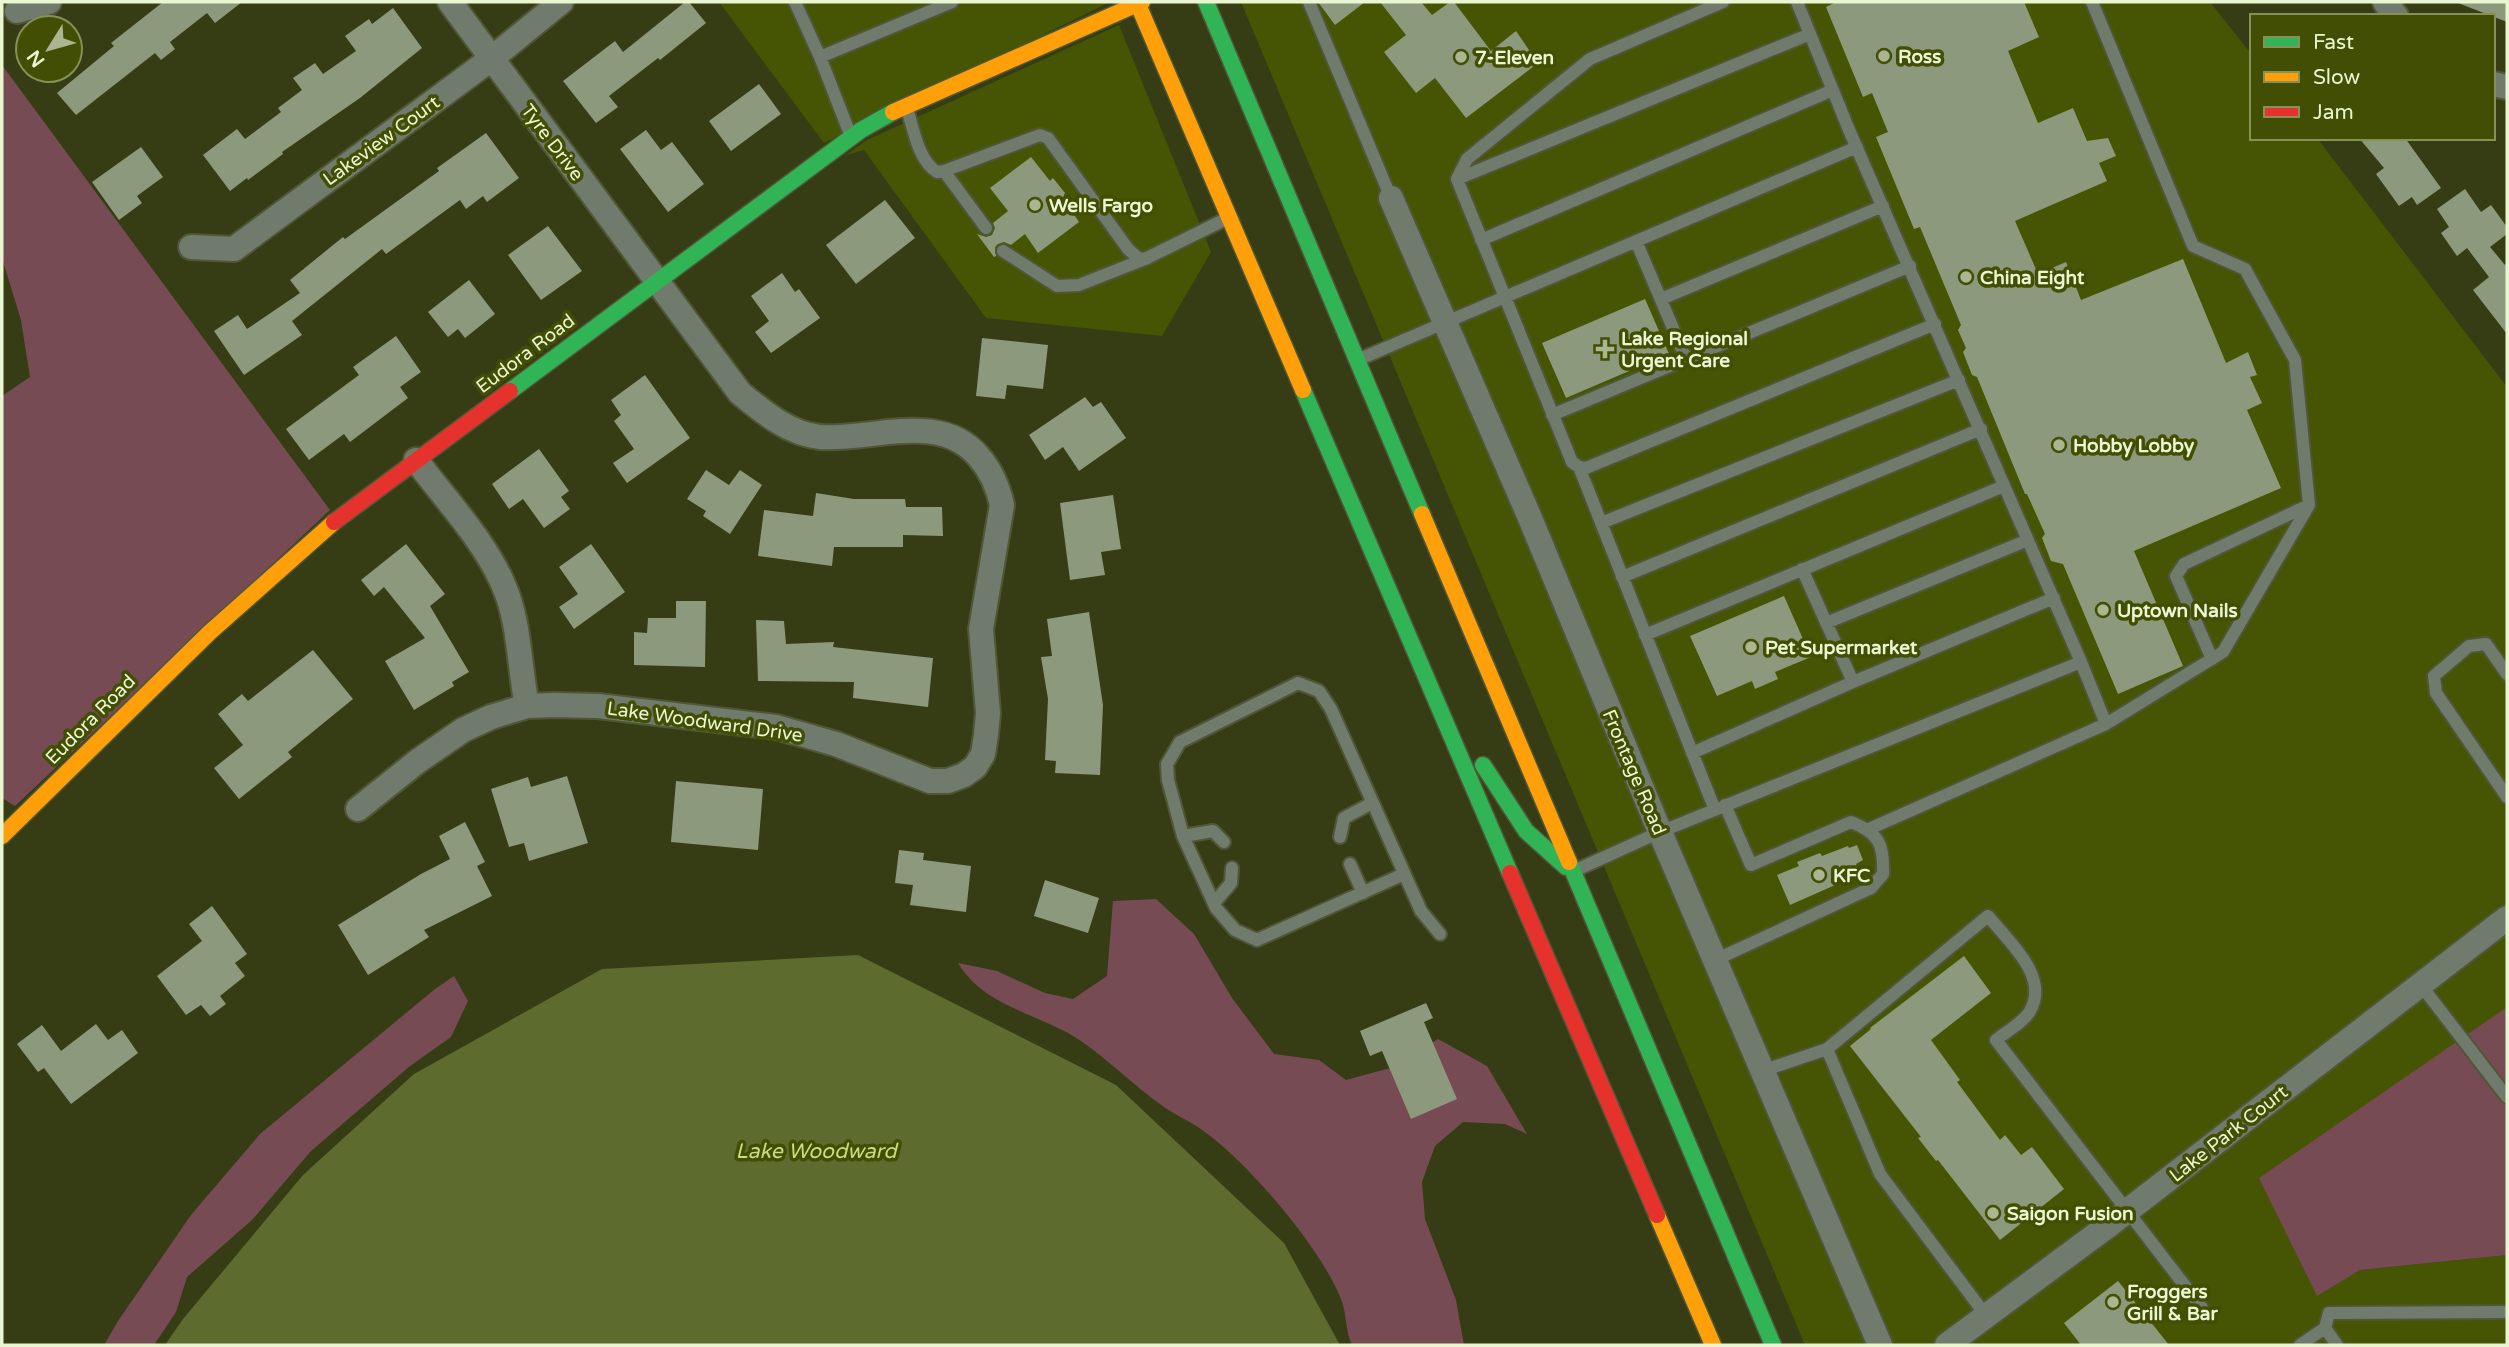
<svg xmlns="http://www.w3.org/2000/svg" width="2509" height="1347" viewBox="0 0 2509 1347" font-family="'Varela Round',sans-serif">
	<rect width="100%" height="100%" fill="#363d14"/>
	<path fill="#465503" d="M719,2H1110L824,143Z
		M1241,2H2210L2252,55V138H2317L2507,387V1007L2430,1061L2317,1295L2360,1270L2507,1255V1345H1805Z
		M1119,25L1211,252L1162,336L986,318L864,150L846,155L867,140Z"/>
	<path fill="#774b53" d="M2,65L330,510L15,806L2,798V396L30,377L21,320L2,258Z
		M1156,899L1194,934L1232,998L1274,1054L1319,1060L1346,1080L1394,1067L1438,1039L1487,1066L1527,1134L1505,1124L1463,1122L1435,1146L1422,1182L1425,1219L1456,1300L1464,1345H1352C1345,1331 1347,1314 1341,1299C1321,1248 1249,1164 1205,1132C1192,1122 1177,1116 1164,1107C1135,1087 1110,1061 1081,1041C1041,1014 984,1007 958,963L997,971L1045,993L1073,999L1107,976L1113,901Z
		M454,976L468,1001L451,1037L410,1066L311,1151L252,1220L187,1277L176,1312L154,1345H104L118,1321L191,1215L260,1134L435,989Z
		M2507,1007V1255L2360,1270L2317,1296L2259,1178Z"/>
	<path fill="#5d6b2e" d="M858,955L1116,1085L1284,1243L1340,1345H165L183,1319L303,1175L414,1074L602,969Z"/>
	<path fill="#8d997c" d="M163,2H242L215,23L207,13L170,42L175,49L161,60L155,53L76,115L57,93L114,46L111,43Z
		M685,2H689L706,23L660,60L658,58L609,96L618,107L596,123L563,81L615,41L623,52Z
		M1318,2H1365L1335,25Z
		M1380,2H1421L1432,15L1450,2H1454L1491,51L1516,31L1538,63L1466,118L1435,78L1416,93L1384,52L1406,35Z
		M1836,2H2024L2039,37L2008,51L2038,123L2073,108L2087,141L2108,138L2116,156L2099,163L2107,181L2015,221L2038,274L2066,262L2081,300L2183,259L2226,363L2248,352L2257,375L2250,377L2262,403L2247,410L2281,488L2134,551L2183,666L2118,694L2063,564L2051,561L2042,538L2045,534L2027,494H2025L1977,377L1972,375L1963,352L1966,348L1958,330L1961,325L1920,227L1914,229L1876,137L1888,132L1872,93L1863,97L1826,7Z
		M2458,2H2507V22L2458,3Z
		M393,8L422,48L360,98L282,152L283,154L248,180L247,178L230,191L203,155L237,129L245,139L281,112L278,108L302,90L293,78L315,63L323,74L356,51L345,36L369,19L372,24Z
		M759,84L781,114L731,151L709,121Z
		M646,130L661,150L672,142L704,184L668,212L620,149Z
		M486,133L519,178L487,202L483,196L466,209L460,200L386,254L382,249L292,321L302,335L244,375L214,331L238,315L247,329L300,293L290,280L343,237L345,239L439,171L437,168Z
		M2359,138H2405L2441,188L2417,205L2412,197L2399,206L2376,174L2384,168Z
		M141,147L163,177L137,196L142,203L119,220L92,182Z
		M1031,157L1050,181L1053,178L1065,193L1063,198L1079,222L1038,253L1025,234L1011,245L1004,242L998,244L995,247L996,256L994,257L977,234L986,237L992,235L995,228L993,223L1008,211L990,188Z
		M2465,189L2481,212L2491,205L2507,227V234L2490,247L2505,265L2507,263V334L2473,290L2489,277L2467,248L2457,256L2441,233L2449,227L2437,209Z
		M885,200L915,238L856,284L826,245Z
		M548,226L582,271L541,300L508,255Z
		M782,273L795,292L799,289L820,318L771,353L755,332L769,321L751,296Z
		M469,280L495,314L465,338L458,329L448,337L428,312Z
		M1645,299L1669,354L1566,398L1542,343Z
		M396,336L421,372L400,387L408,398L350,442L344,434L309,460L286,429L359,375L353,367Z
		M982,338L1048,345L1043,389L1007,385L1005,399L976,396Z
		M645,375L690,438L627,483L613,463L634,449L614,421L621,415L611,400Z
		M1085,397L1093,407L1101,402L1126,438L1079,471L1063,447L1045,460L1029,435Z
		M539,449L569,491L561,497L570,509L544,528L523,499L509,509L492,484Z
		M706,470L729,485L740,470L762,485L730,534L703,516L706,511L687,499Z
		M816,493L854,499H905L906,507H942L943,536L903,535V547H834L832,566L758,556L764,510L813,516Z
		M1113,495L1121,549L1101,552L1105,575L1070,580L1060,503Z
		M406,544L445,594L430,606L469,672L452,682L454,686L414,710L385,661L425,638L384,587L374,596L361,580Z
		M591,544L625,592L574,629L559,607L578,594L559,567Z
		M1784,596L1811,657L1775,672L1778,679L1755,689L1752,681L1717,696L1690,636Z
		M676,601H706L705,667L634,665V632L647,633L648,618H676Z
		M1089,612L1103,705L1100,775L1055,773L1056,761L1045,760L1048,699L1041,657L1052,656L1047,619Z
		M756,620L784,621L786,644L834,642L833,647L933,658L928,707L853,698L854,682L758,681Z
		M313,650L353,699L288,752L292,757L239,799L214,768L243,745L218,714L242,694L248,701Z
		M567,776L588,843L529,861L524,843L509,847L491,789L528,777L531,787Z
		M676,781L763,789L758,850L671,842Z
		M465,822L485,862L477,866L492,896L424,930L429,937L368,975L338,925L421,874L450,859L439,836Z
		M1857,845L1863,860L1856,864L1860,874L1790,905L1777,875L1799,866L1797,862L1820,853L1822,856L1848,846L1849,848Z
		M899,850L924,853L923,860L971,866L966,912L910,905L913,885L895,883Z
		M1045,880L1099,898L1088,933L1034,916Z
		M212,906L247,954L235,963L245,976L220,996L226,1004L210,1016L201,1005L186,1015L157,976L202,941L189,924Z
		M1964,956L1991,993L1931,1040L1960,1080L1957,1082L2000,1140L2005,1135L2021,1155L2032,1147L2064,1189L2000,1240L1938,1160L1936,1161L1918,1138L1921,1137L1850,1046L1871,1029L1870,1028Z
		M1426,1003L1433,1018L1424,1022L1457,1099L1411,1119L1382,1051L1370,1056L1360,1031Z
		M96,1024L108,1040L122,1030L138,1053L71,1104L44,1068L38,1072L17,1044L42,1025L61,1051Z
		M2118,1281L2169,1345H2081L2064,1323Z"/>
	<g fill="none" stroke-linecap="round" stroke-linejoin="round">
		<defs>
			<path id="lane" d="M795,2L820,57
				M1309,2L1391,198
				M1723,2L1590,59L1467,159L1457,179L1572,462L1579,467L1586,468L1935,324
				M907,109C914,130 918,160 937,172L944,171L1040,135L1048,138L1128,249L1138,258L1145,259L1226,219
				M850,134L820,57L952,2
				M944,171L986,228
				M1457,179L1810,34
				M1481,240L1833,90
				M1636,241L1686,359
				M1003,251L1057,286L1079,285L1145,259
				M1661,299L1883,206
				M1362,358L1857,147
				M1552,415L1910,266
				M1579,467L1715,810
				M1601,523L1959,380
				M1802,569L1853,682
				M1622,577L1981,429
				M1826,623L2028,540
				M1645,635L2004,486
				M2212,659L2176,576L2184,564L2309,505
				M2081,662L2106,724L2223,652L2309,505L2295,360L2245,269L2193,246L2092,2
				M2507,674L2486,644L2469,646L2434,676L2436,693L2507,797
				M1692,753L1853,682L2054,598
				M1869,829L2106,724
				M1183,836L1213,831L1224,842
				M1340,837L1344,818L1372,803
				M1350,864L1363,893
				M1576,870L1660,832L2081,662L1849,130L1797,2
				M1404,874L1257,940L1235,930L1216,908L1183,836L1168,780L1167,764L1180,742L1298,683L1319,691L1331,709L1421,911L1440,934
				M1214,903L1231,883L1232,868
				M1715,960L1871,888L1883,874C1884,844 1879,833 1851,822L1751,865L1725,805
				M2420,984L2507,1097
				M1827,1049L1988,916C2008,941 2050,976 2030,1011C2024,1022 2006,1032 1996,1040L2202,1308
				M1762,1071L1827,1049L1880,1174L1987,1317
				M2300,1345L2325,1328
				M2337,1345L2325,1328L2329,1313L2507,1312"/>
			<path id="street" d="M2385,2L2396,16
				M17,11L49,2
				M2493,84L2507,87
				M1391,198L1530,518L1660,832L1880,1345
				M191,247L234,249L491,59L561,2
				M416,460C445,499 484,540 503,584C520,621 519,667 527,706
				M358,809L418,761L463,730L491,717L527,706L554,705L598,706L776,727L836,744L930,781H948L964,775L975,767L983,754L986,735L988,713L981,629L1002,505C998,487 992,472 979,457C940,410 871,441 820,437C789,434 763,412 740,393L450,2
				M1947,1345L2109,1225L2507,918"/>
			<path id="fast" d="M1206,2L1422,514
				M1303,390L1510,873
				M510,391L861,130L893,112
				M1483,765L1526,831L1566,867
				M1569,862L1773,1345"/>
			<path id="slow" d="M1137,2L1303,390
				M893,112L1142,2
				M1422,514L1569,862
				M2,836L209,633L334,522
				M1657,1215L1713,1345"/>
			<path id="jam" d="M334,522L510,391
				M1510,873L1657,1215"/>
		</defs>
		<use href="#lane" stroke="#505736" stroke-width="16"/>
		<use href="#street" stroke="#505736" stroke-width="28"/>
		<use href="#fast" stroke="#505736" stroke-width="19"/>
		<use href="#slow" stroke="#505736" stroke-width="19"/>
		<use href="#jam" stroke="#505736" stroke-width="19"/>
		<use href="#lane" stroke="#707b6d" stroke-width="12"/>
		<use href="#street" stroke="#707b6d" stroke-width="24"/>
		<use href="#fast" stroke="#30b455" stroke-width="16"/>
		<use href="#slow" stroke="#ff9f0a" stroke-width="16"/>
		<use href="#jam" stroke="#e5322d" stroke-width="16"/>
	</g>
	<g fill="#abb590" stroke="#414e03" stroke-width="2.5">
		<circle cx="1884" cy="56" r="7"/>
		<circle cx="1461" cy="57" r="7"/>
		<circle cx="1035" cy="205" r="7"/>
		<circle cx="1966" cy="277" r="7"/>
		<path d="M1601.5 338.5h7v7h7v7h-7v7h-7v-7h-7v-7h7z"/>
		<circle cx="2059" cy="445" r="7"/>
		<circle cx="2103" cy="610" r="7"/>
		<circle cx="1751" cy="647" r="7"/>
		<circle cx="1819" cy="875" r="7"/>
		<circle cx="1993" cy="1213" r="7"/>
		<circle cx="2113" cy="1302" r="7"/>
	</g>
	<g text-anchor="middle" stroke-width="7" stroke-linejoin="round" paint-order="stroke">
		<g font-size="19" font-weight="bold" fill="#eaf5d2" stroke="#414e03" text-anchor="start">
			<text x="1898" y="63">Ross</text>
			<text x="1475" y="64">7-Eleven</text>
			<text x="1049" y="212">Wells Fargo</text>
			<text x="1980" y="284">China Eight</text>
			<text x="1621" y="345">Lake Regional<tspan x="1621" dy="22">Urgent Care</tspan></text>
			<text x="2073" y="452">Hobby Lobby</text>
			<text x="2117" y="617">Uptown Nails</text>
			<text x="1765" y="654">Pet Supermarket</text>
			<text x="1833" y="882">KFC</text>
			<text x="2007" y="1220">Saigon Fusion</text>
			<text x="2127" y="1298">Froggers<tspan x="2127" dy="22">Grill &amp; Bar</tspan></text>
		</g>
		<g font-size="19" fill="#eaf5d2" stroke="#414e03">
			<text transform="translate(381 140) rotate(-36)" y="7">Lakeview Court</text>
			<text transform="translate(553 142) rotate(53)" y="7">Tyre Drive</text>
			<text transform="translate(525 353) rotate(-37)" y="7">Eudora Road</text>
			<text transform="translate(90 719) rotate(-45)" y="7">Eudora Road</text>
			<text transform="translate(705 721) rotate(8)" y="7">Lake Woodward Drive</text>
			<text transform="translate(1635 772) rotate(67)" y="7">Frontage Road</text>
			<text transform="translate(2228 1133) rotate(-38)" y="7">Lake Park Court</text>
		</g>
		<g font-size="21" font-style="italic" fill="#c6dd81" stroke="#414e03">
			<text x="816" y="1158">Lake Woodward</text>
		</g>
	</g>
	<rect width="2509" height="1347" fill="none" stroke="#eaf5d2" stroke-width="7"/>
	<rect x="2250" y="14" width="245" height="126" fill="#414e03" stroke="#859156" stroke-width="2"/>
	<rect x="2264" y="37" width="35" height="10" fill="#30b455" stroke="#859156" stroke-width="2"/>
	<text x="2313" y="49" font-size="21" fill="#eaf5d2">Fast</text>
	<rect x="2264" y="72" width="35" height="10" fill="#ff9f0a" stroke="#859156" stroke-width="2"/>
	<text x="2313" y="84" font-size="21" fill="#eaf5d2">Slow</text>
	<rect x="2264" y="107" width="35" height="10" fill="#e5322d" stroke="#859156" stroke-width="2"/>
	<text x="2313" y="119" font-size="21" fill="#eaf5d2">Jam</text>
	<g transform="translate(49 49) rotate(233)"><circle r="33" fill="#414e03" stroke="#859156" stroke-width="2"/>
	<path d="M0-5L12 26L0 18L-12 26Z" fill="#abb590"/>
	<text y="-10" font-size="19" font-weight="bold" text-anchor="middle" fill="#eaf5d2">N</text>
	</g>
</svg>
